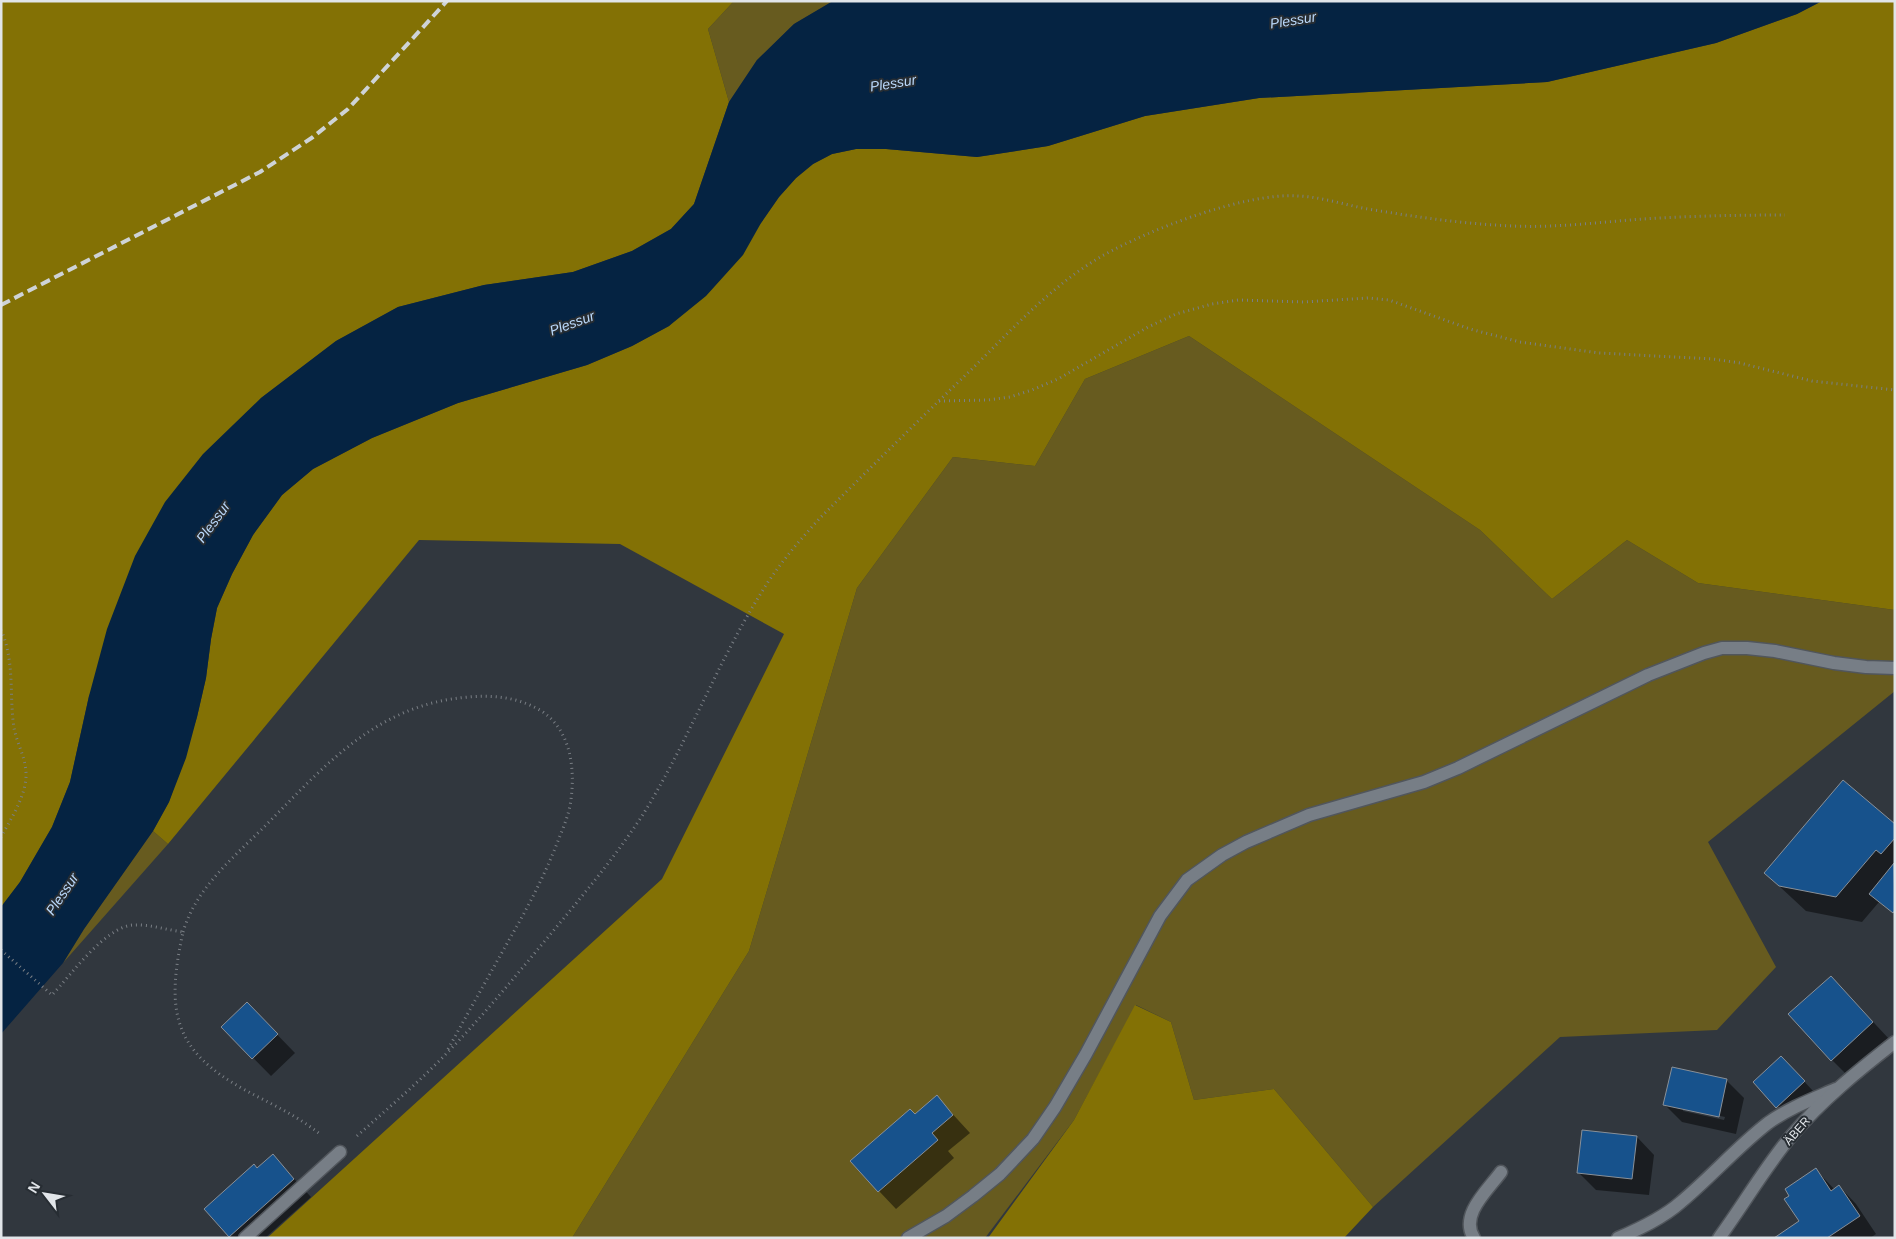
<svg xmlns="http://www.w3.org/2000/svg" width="1896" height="1239" viewBox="0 0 1896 1239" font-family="Helvetica,sans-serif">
	<rect width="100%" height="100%" fill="#31373e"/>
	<path fill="#675b1f" d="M734,1H833L794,24L757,60L729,102L708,29Z
		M1189,336L1480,530L1552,599L1627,540L1698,583L1895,610V691L1708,842L1776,967L1717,1030L1560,1037L1373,1207L1274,1089L1194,1100L1171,1022L1136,1005L1074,1120L985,1238H572L749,951L857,588L953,457L1035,466L1085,379Z
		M153,831L168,844L63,963L84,929Z"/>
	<path fill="#837105" d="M1,1H734L708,29L729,102L694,204L671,229L632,251L573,272L484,285L398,307L336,341L261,398L89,696L70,782L52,827L20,882L1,907Z
		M1822,1H1895V610L1698,583L1627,540L1552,599L1480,530L1189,336L1085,379L1035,466L953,457L857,588L749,951L572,1238H267L662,879L784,634L620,544L419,540L168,844L153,831L169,802L197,717L206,678L211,639L217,608L232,574L253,535L282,495L313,469L372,438L458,403L587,365L632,346L669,326L761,223L779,197L796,178L813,164L832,154L856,149H886L977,157L1048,146L1145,116L1259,98L1547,82L1716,43L1797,14Z
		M1135,1005L1171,1022L1194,1100L1274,1089L1373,1207L1344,1238H988L1074,1120Z"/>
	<path fill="#052342" d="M833,1H1822L1797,14L1716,43L1547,82L1259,98L1145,116L1048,146L977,157L886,149H856L832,154L813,164L796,178L779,197L761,223L743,255L706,296L669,326L632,346L587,365L458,403L372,438L313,469L282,495L253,535L232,574L217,608L211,639L206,678L197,717L186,758L169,802L153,831L84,929L63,963L1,1034V907L20,882L52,827L70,782L89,696L107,629L135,556L165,502L203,454L261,398L336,341L398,307L484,285L573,272L632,251L671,229L694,204L729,102L757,60L794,24Z"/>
	<path fill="#0007" fill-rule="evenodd" d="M1895,826V914L1879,902L1862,922L1806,911L1765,873Z
		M1848,995L1890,1040L1849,1077L1832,1060Z
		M264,1021L295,1053L271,1076L223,1027Z
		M1790,1066L1813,1091L1786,1115L1755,1082Z
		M1726,1080L1744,1098L1736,1134L1682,1122L1665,1105ZM1683,1108L1725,1117L1724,1120L1683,1111Z
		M937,1097L970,1133L948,1151L954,1158L896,1209L879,1191Z
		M1637,1137L1654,1155L1649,1195L1596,1190L1578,1172Z
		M273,1156L311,1197L265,1238H232L206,1209Z
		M1816,1170L1835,1190L1839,1186L1856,1204L1876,1234L1870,1238H1776L1800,1222Z"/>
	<path fill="#17528c" stroke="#899098" d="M1843,780L1895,824V838L1881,854L1876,850L1836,897L1779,886L1764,873Z
		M1894,863L1895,910L1893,913L1869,894Z
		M1831,976L1873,1022L1831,1061L1788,1014Z
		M247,1002L278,1034L252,1059L221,1027Z
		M1781,1056L1805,1081L1776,1108L1753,1082Z
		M1672,1067L1727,1079L1719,1117L1663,1105Z
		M937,1095L953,1115L932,1133L938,1140L878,1192L850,1161L910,1109L915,1114Z
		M1582,1130L1637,1136L1632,1179L1577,1173Z
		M273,1154L294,1179L229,1237L204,1209L254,1164L257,1168Z
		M1816,1168L1831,1191L1839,1185L1860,1216L1827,1238H1774L1799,1221L1784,1199L1789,1196L1785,1189Z"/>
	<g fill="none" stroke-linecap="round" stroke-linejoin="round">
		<defs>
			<path id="lane" d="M245,1238L340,1152
				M1474,1238C1459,1215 1488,1190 1501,1172
				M1618,1238C1639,1229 1663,1218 1681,1202C1711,1177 1737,1147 1768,1123C1789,1108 1813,1099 1836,1089"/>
			<path id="street" d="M908,1238L946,1216L973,1196L1000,1174L1033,1139L1055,1107L1086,1054L1160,916L1187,880L1222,855L1246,842L1309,815L1424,782L1458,768L1648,675L1704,653L1722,648H1747L1775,651L1834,663L1866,667L1895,668
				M1719,1238C1744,1204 1765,1167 1792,1135C1822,1100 1859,1070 1895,1042"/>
		</defs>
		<use href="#lane" stroke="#51565c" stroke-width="15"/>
		<use href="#street" stroke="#51565c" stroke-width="15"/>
		<path stroke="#7a7f85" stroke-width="3" stroke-dasharray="1 4" stroke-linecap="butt" d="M939,401L988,400L1010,397L1032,390L1058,379L1148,327L1176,314L1212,304L1238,300L1303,302L1368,298L1389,300L1470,329L1520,342L1599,353L1713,359L1740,363L1812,381L1895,390
			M1,630C15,661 9,695 14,728C17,744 27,760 26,777C25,797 11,819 1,837
			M183,932C196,888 233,858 264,827C325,766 376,704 469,697C493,695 516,697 538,709C572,728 576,771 570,806C567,820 561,833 556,846C544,876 529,905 513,933C491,972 469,1011 447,1051
			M1,950L52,995C71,975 105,927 133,925C149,924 167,930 183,932C166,1010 172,1050 245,1090C271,1104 298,1116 321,1135
			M357,1136C387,1109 418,1083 446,1054C486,1013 522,968 559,924C588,889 617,854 642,816C686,746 715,668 758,598C775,569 797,543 820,518C871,467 923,416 975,366C1015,326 1054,284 1102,256C1148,230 1246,192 1298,196C1322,197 1345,205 1368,209C1416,217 1464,224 1513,226C1557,228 1600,222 1643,219C1690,216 1738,215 1785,215"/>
		<use href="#lane" stroke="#777e86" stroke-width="12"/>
		<use href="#street" stroke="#777e86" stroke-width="12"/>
		<path stroke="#ced3d7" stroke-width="4" stroke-dasharray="10 5" stroke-linecap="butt" d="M1,305L260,172L313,137L348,109L447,1"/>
	</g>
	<g text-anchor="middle" stroke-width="4" stroke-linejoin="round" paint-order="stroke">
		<g font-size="12" fill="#e1e5e9" stroke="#272d33">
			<text transform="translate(1797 1131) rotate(-49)" y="4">ÄBER</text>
		</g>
		<g font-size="14" font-style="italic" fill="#bad8fa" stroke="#272d33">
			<text transform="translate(1293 20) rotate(-9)" y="5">Plessur</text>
			<text transform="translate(893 83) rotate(-9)" y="5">Plessur</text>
			<text transform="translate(572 323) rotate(-20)" y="5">Plessur</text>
			<text transform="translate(213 522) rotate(-54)" y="5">Plessur</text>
			<text transform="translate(62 894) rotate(-56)" y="5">Plessur</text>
		</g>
	</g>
	<rect width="1896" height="1239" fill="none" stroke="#e1e5e9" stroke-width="5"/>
	<g transform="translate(45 1194) rotate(301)" stroke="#272d33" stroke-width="4" paint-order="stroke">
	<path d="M0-4L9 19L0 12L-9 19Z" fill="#e1e5e9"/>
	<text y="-8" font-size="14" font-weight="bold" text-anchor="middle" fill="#e1e5e9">N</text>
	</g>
</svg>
